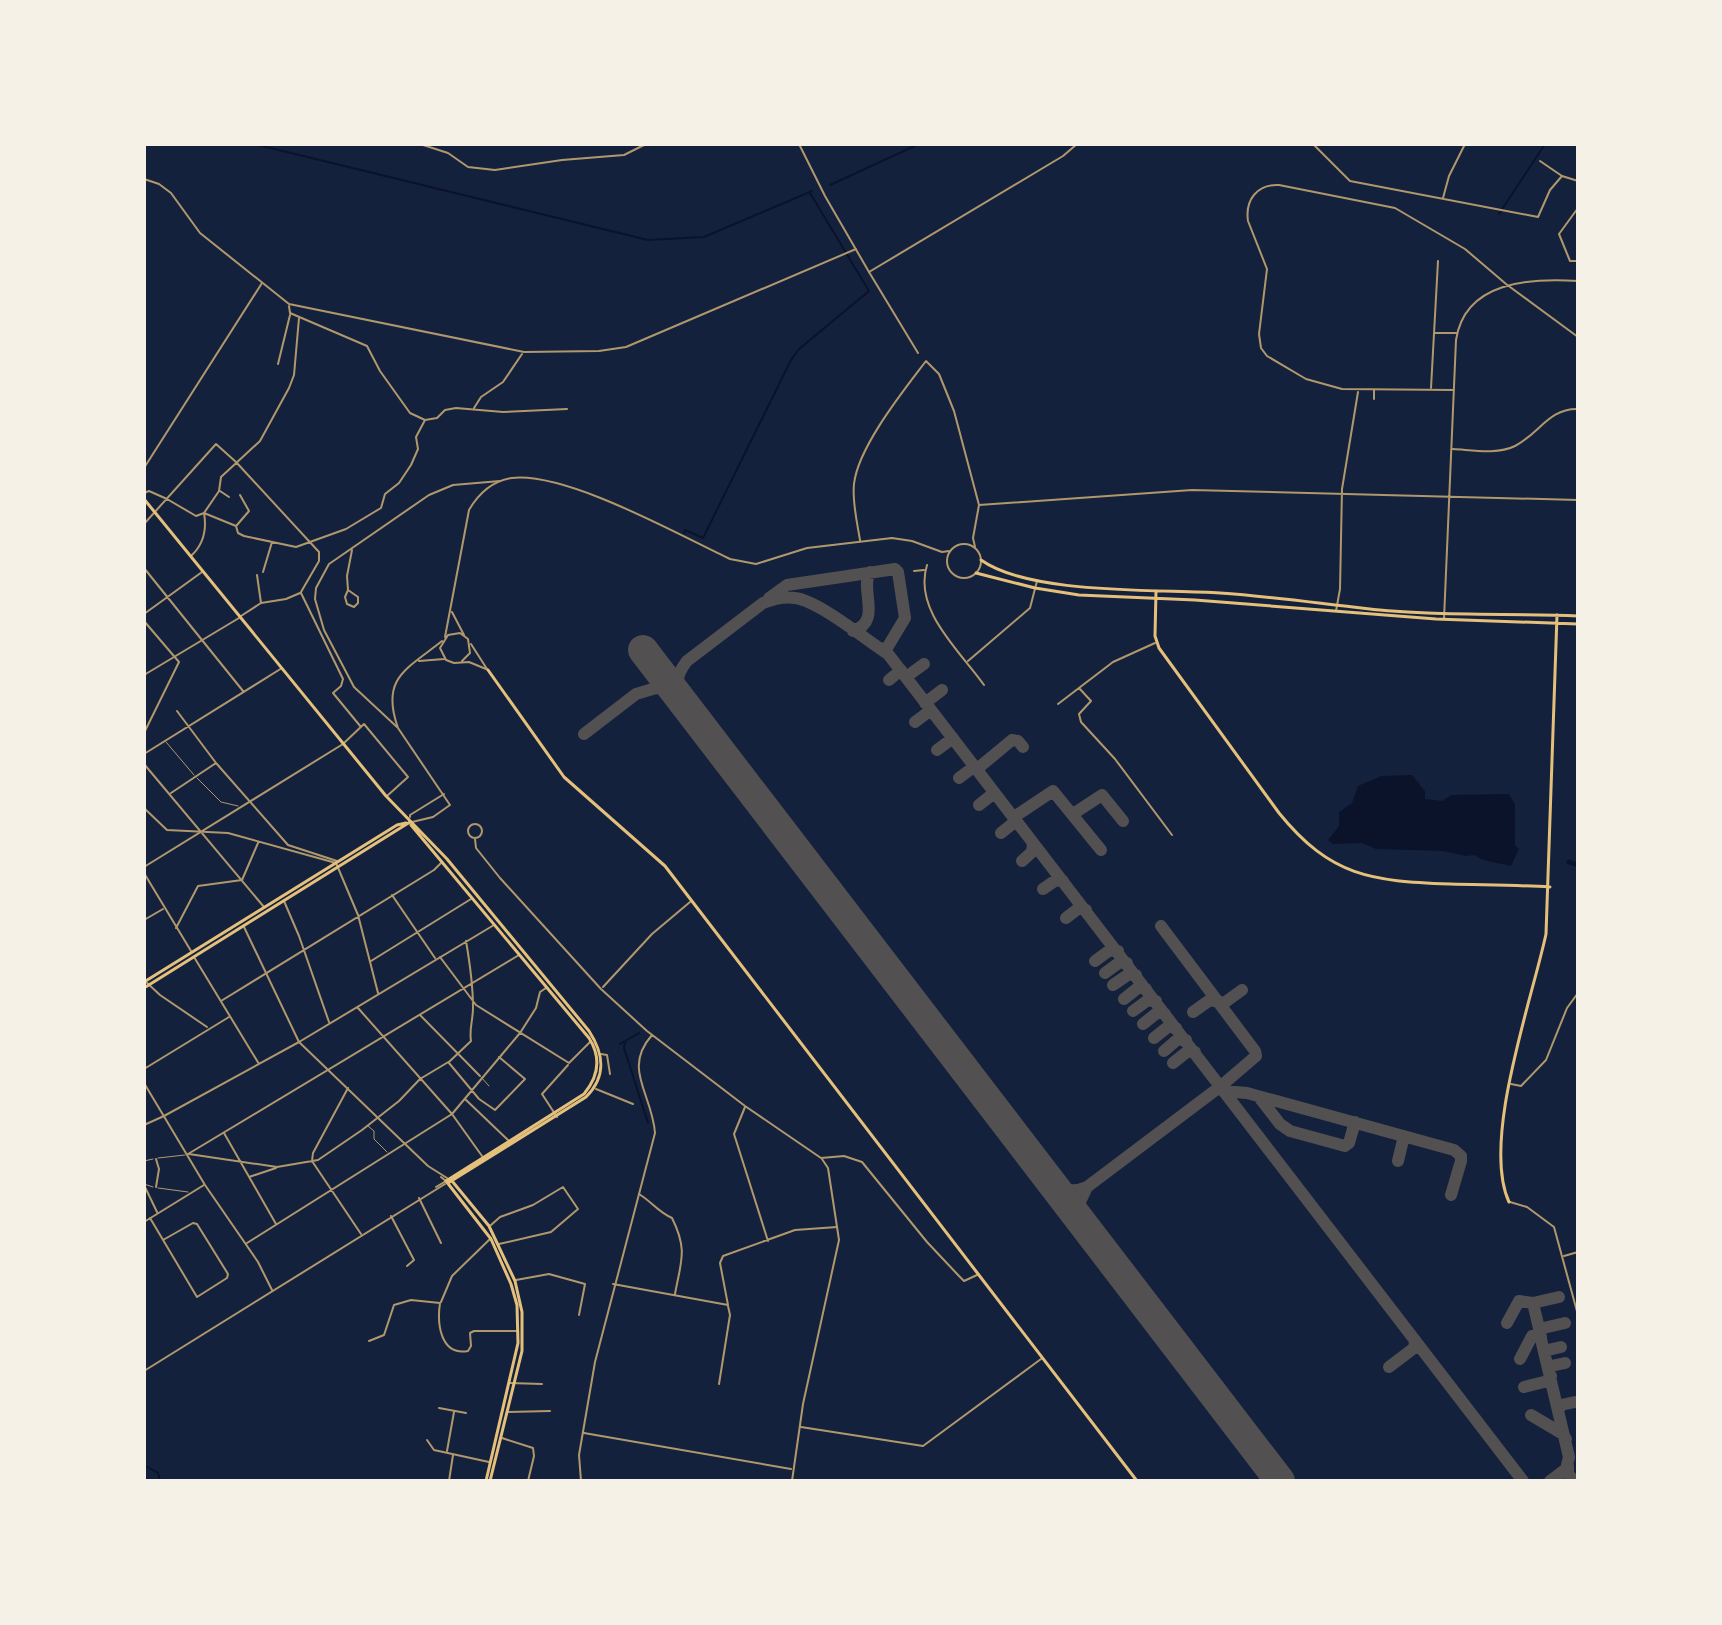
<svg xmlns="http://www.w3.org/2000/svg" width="1722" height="1625" viewBox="0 0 1722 1625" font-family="'Nunito Sans',sans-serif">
	<rect width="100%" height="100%" fill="#14213d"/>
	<path fill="#0b132b" d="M1412,775L1425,791V799L1442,801L1451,795L1509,794L1515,804V845L1519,849L1511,866L1483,860L1474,855L1466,856L1443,851L1376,849L1362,843L1333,844L1328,840L1339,826V812L1352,803L1358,786L1381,776Z"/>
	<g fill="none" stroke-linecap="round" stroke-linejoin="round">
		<path stroke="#0b132b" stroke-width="2" d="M254,144L648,240L704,237L812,191
			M830,185L919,144
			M1499,214L1545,144
			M684,533L685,530L703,538L791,360L799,349L869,291L810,193
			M625,1042L624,1048L648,1123
			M620,1044L639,1033
			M144,1465L158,1473L160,1481"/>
		<path stroke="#0b132b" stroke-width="5" d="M1569,862L1578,865"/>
		<path stroke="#525050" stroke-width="12" d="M769,598L787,585L895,569L898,572L905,618L887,648L881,649
			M853,631C883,621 859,589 870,572
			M906,677L924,664
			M889,680L901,670
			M925,703L942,690
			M685,708C675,691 674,677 687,661L763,603C773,599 784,596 795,598C819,601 865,639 888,654L1523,1481
			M915,722L931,710
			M584,734L636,694L656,688L663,689L680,702
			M937,750L953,738
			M977,769L1012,740L1018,741L1023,747
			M959,778L975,766
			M979,805L994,793
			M1073,814L1102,795L1123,821
			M1012,816L1017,815L1053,791L1101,850
			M1001,833L1016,821
			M1022,861L1032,852L1033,844
			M1043,889L1056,880L1063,881
			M1066,918L1079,908L1086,910
			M1095,961L1110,950L1118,951
			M1105,973L1120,962L1127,963
			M1113,985L1129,974L1136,975
			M1124,999L1139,987L1146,989
			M1217,1001L1224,1003L1242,990
			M1133,1011L1148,1000L1156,1001
			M1193,1012L1210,1000L1218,1002
			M1143,1024L1158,1012L1165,1014
			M1154,1038L1169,1026L1176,1028
			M1164,1051L1178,1039L1186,1040
			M1173,1063L1188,1051L1195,1052
			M1223,1091L1247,1093L1454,1150L1461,1156V1161L1451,1195
			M1259,1097L1280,1124L1290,1131L1345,1146L1349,1143L1355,1122
			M1398,1161L1404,1136
			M1050,1180C1062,1191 1073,1193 1087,1187L1079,1204L1086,1227
			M1087,1187L1221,1086L1256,1056L1255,1051L1161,926
			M1533,1303L1559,1297
			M1507,1323L1519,1301L1533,1303L1541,1337
			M1539,1329L1565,1323
			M1545,1354L1548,1350L1561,1347
			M1520,1359L1532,1336L1540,1335L1569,1457L1566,1469L1550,1481
			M1547,1363L1551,1366L1565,1363
			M1389,1367L1414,1348L1415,1342
			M1524,1387L1548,1381L1551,1376
			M1559,1409L1561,1405L1575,1402
			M1531,1415L1563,1434L1566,1439
			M1568,1466V1474L1574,1481"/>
		<path stroke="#525050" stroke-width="30" d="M643,650L1280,1481"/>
		<path stroke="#b1986c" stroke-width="1" d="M166,742L194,775
			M197,778L221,802L238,806
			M481,1077L489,1086
			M368,1126L374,1131V1139L387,1152
			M158,1158L185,1155
			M144,1161L153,1159
			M144,1184L153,1187
			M158,1188L188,1192"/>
		<path stroke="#b1986c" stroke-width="2" d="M420,144L448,153L468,167L495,170L562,160L624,155L646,144
			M799,144L825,196L869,272L1063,156L1077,144
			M1313,144L1350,181L1538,217L1550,190L1562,176
			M1540,161L1562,176L1578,181
			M144,179L159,184L171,193L200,233L289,304L524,352L599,351L626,347L856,249
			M1443,198L1449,176L1465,144
			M1578,208L1559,234L1570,261H1578
			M289,306L290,313L367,346L380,371L410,413L425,420L437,418L445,410L456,408L503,412L567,409
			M1435,333H1457
			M278,364L290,315
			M1431,388L1438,261
			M1374,390V399
			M474,408L481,397L503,382L522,354
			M220,491L229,497
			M144,493L149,491L167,499L196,516L204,513L236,526L238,533L244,536L296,547L346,529L381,508L385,494L399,483L411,465L418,449L416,437L425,420
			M144,524L216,444L236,462L319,552V561L301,592
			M237,525L249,511L240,495
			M191,556C203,545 207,530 204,513L219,491L221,477L260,441L289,388L294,375L299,318
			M927,565C913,610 959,650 984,685
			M144,568L243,691
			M914,571L924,570
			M263,572L272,542
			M348,590L358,597V603L354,607L347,604L345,597Z
			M348,590L347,576L352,550
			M301,593L343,679L341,686L333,693L361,727
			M261,603L286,599L300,593
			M144,614L202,572
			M241,616L261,603L257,575
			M144,621L179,662L144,733
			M968,661L1030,608L1037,581
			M1079,688L1091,701L1079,714L1081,722L1115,759L1172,835
			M1058,704L1113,662L1155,643
			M177,711L216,763L288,845L337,861
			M397,727L354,687L324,630L315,599L316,588L329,564L429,495L453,485L500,481
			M344,743L364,724L408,777L387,796
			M144,754L282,668
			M144,764L264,907
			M171,793L216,763
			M144,808L167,830L228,833L336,863L358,915L378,993
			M144,873L191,951
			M392,895L435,958
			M284,901L299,936L329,1022
			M144,920L163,909
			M176,928L198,886L242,880L258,843
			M194,957L259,1064
			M440,957L476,1005L569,1063L590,1042
			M371,961L471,899
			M145,981L160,995L207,1027
			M221,1001L434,870L441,863
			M358,1008L452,1114L482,1156
			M420,1015L480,1076
			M601,1054L607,1055L610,1074
			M449,1063L479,1099L495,1110L525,1079L499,1057
			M144,1069L229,1017
			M348,1088L313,1153L312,1161L361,1234
			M596,1089L633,1104
			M465,1099L509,1141
			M745,1107L734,1134L768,1241
			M164,1116L299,1042L494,925
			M557,1117L542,1094L568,1065
			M224,1133L276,1224
			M188,1154L519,955
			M189,1154L277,1167L318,1160L362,1130L399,1101L420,1079L450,1061L471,1041C469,1029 473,1020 473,1008C473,985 470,964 466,941
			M156,1159L159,1169L156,1187
			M249,1177L276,1168
			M144,1185L157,1212
			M639,1194C652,1202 658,1212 672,1218C688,1250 681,1261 675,1294
			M419,1198L441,1243
			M391,1216L414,1260L407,1266
			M150,1218L194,1292L197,1297L227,1278L228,1274L197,1224L193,1223L163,1240
			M144,1222L204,1185
			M491,1225L500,1217L533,1205L563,1187L578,1209L551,1232L499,1244
			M247,1243L452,1114L520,1033L536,1008L540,992L546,988
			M1564,1256L1578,1252
			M516,1280L549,1274L585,1284L579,1315
			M613,1284L728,1305L720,1263L723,1256L795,1230L837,1227
			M441,1302L452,1276L490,1239
			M369,1341L384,1335L394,1305L411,1300L440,1303C437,1323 440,1356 468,1351L471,1346L470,1333L474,1331H517
			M510,1383L542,1384
			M719,1384L730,1315L728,1306
			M439,1408L466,1413
			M507,1412L550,1411
			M502,1438L533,1448L534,1456L528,1481
			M427,1440L434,1450L489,1462
			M447,1451L454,1412
			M449,1481L453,1455"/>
		<path stroke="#b1986c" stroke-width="2" d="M869,272L918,353
			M1454,390L1342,389L1306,379L1267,356L1261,348L1259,334L1267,269L1248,221C1245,200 1257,184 1279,185L1395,208L1465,249L1506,284L1578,337
			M1453,449C1472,450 1497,455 1515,446C1539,434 1549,408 1578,409
			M144,468L262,283
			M979,505L1192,490L1578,500
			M860,540C857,522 852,501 854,484C858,447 904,390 926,361L939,374L954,411L979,505L973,538L975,547
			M947 561a17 17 0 1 1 34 0a17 17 0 1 1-34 0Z
			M1336,611L1340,589L1342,489L1358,392
			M452,612L464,635
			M1444,619L1456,340C1465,281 1530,278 1578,281
			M445,637L469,510C479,493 492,481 512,478C567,472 677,534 730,559L756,564L807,548L892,538L912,541L942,552L949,551
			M471,644L487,669
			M419,661L444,659
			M462,661L470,653L468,639L460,633L448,635L440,648L446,660L454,663L469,662L486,669
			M144,675L239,618
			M398,728L450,805L433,817L412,822
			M398,728C380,678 407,669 442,641
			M410,817V815L444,794
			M468 831a7 7 0 1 1 14 0a7 7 0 1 1-14 0Z
			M475,839L476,848L500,878L601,989L647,1031L745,1106L821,1158L844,1156L862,1162L927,1242L959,1276L964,1281L977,1275
			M144,867L343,744
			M244,927L299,1042L428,1166L447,1178
			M603,987L652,934L690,902
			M144,1083L205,1185L258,1262L272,1290
			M1511,1084L1521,1086L1546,1060L1567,1008L1578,993
			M144,1125L164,1116
			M436,1187L446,1181L441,1177
			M1510,1202L1527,1207L1554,1227L1578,1315
			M144,1371L445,1184
			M801,1427L923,1446L1041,1359
			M584,1433L791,1469
			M581,1481L579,1455L595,1362L655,1133C652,1093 622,1069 652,1035
			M792,1481L803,1404L839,1240L828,1168L822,1159"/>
		<path stroke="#e5c07b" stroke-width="3" d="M144,499L386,796L447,859L589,1031C604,1054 607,1076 586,1097L448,1183
			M981,560C1030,595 1158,589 1220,593C1265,596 1309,602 1353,607C1427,617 1503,613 1578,616
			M976,573L1035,588L1079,595L1195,600L1436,619L1578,624
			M1156,591L1155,636L1159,648L1279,813C1331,877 1371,881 1450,884C1483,885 1516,885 1550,887
			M488,670L564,777L665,866L1137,1481
			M411,825L589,1038C601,1057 599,1076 584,1094L446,1181L491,1239L511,1284L517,1305L518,1343L486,1481
			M144,982L397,825L406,823
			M144,988L410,822
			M452,1181L489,1226L515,1281L522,1312V1351L490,1481
			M1509,1202C1481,1141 1532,1000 1546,934L1557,615"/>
	</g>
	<rect width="1722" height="1625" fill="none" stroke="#f6f1e7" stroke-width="292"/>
</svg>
